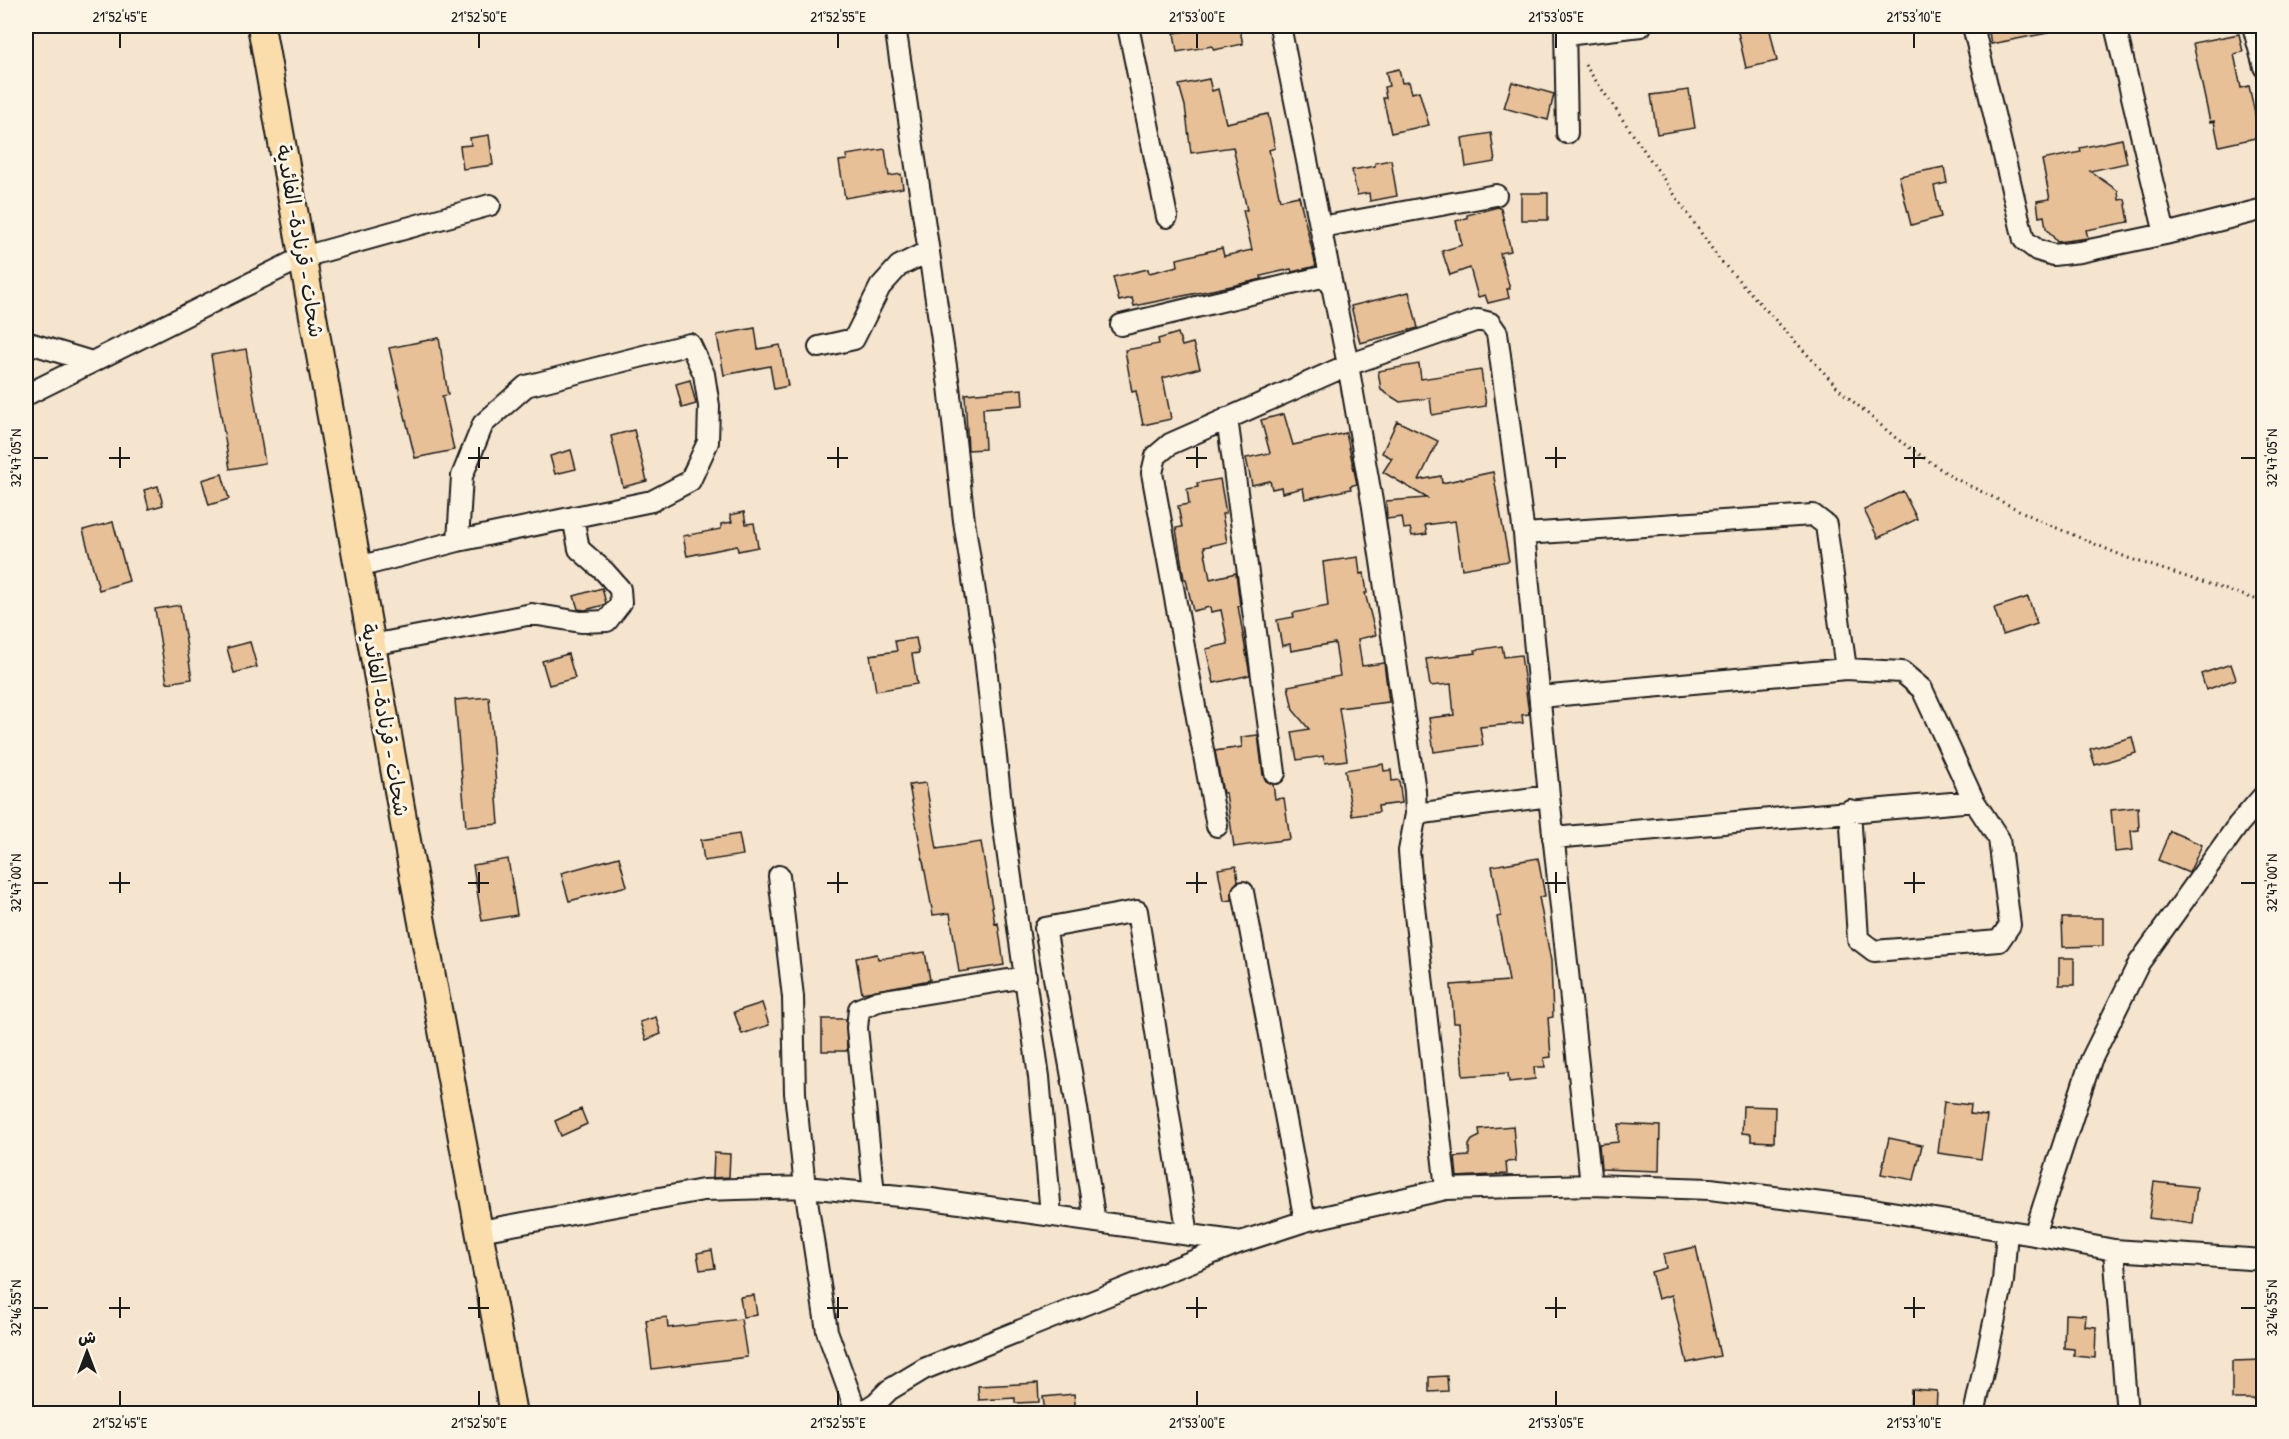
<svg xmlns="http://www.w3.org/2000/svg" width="2289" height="1439" viewBox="0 0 2289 1439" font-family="'Patrick Hand','Playpen Sans Arabic',sans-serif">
	<rect width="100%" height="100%" fill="#f6e5ce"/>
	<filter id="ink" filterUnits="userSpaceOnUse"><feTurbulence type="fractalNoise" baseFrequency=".0167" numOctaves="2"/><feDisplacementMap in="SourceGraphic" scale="12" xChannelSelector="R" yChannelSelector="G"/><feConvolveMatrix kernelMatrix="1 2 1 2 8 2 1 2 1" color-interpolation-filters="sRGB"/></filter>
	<g filter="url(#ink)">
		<path fill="#e8c098" stroke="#1c1c1c" stroke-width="1.5" d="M1219,26H1239L1243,44L1214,50L1212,46L1177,52L1174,33Z
			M1750,26H1769L1777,61L1746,68L1737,28Z
			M1988,26H2047L2048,33L1991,44Z
			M2239,34L2243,52L2234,54L2241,88L2249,86L2260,137L2219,146L2214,121L2210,122L2193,43Z
			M1399,69L1402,83L1409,82L1412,93L1419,91L1429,125L1391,133L1383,98H1386L1384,87L1389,86L1386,72Z
			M1209,79L1212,91L1218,89L1226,123L1268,114L1275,148L1269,150L1280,200L1299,196L1316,266L1292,272L1291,269L1261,276L1262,279L1236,285L1134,306L1132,298L1119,301L1113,277L1148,269L1149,273L1178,266L1177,259L1222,248L1224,256L1252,250L1243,210H1247L1233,147L1191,153L1185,106L1179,85Z
			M1512,82L1554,94L1548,120L1504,108Z
			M1689,90L1695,128L1657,134L1651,95Z
			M1491,133L1495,162L1466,167L1462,138Z
			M489,135L493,165L463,169L460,146L471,145L470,138Z
			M2122,139L2127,163L2090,171L2118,191L2119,200L2125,199L2129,222L2086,230L2088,238L2057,242L2046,228L2044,216L2039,217L2037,201L2050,199L2042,160L2081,152L2080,148Z
			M885,149L889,176L901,174L903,188L845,198L839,161L847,160L846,155Z
			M1391,160L1397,196L1370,201L1369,193L1357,195L1352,170L1375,166V163Z
			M1944,167L1947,183L1934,186L1941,217L1911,225L1899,176Z
			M1521,193H1548V220H1521Z
			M1498,207L1501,209L1511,251L1500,253L1510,289H1507L1509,298L1488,303L1485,295L1478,297L1470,268L1450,275L1442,251L1462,245L1456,221L1467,218V215Z
			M1409,292L1418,328L1360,343L1351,306Z
			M755,328L758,349L780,345L788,386L774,389L770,366L724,375L717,335Z
			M1178,333L1182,346L1193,343L1200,368L1163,378L1171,419L1143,425L1136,391L1132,392L1125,350L1159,344L1158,339Z
			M439,338L448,395L442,396L454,450L415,458L389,348Z
			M246,349L265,463L230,469L211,355Z
			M1419,364L1421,379L1481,370L1486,406L1432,415L1430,398L1400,402L1381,390L1378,371Z
			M690,380L696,404L682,408L676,384Z
			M1022,389L1023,405L983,408L985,449L968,450L965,394Z
			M1284,414L1293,445L1346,433L1357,484L1350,486L1351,489L1305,499L1303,488L1282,493L1281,487L1272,489L1270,481L1252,485L1246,458L1270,453L1261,420Z
			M1397,421L1438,441L1419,480L1441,476L1442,483L1493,472L1509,561L1462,569L1455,521L1425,525L1427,534L1412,536L1410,528L1404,529L1402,517L1387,519L1386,501L1427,498L1383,472L1392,458L1382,453Z
			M634,430L647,481L623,487L611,436Z
			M571,450L576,469L555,474L550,456Z
			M222,474L229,499L209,505L202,480Z
			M1220,479L1226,513L1222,514L1227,542L1204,547L1210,579L1236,573L1240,606H1238L1250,675L1214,683L1206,649L1228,644L1221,610L1211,612L1210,607L1193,611L1186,579H1184L1176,528L1182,527L1178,506L1189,504L1187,489L1198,487L1197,483Z
			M158,486L163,505L149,509L144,490Z
			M1903,491L1917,519L1878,538L1864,510Z
			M744,512L746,524L754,523L758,547L738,551L737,546L687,556L683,536L721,529V524L732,522L730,515Z
			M113,522L129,581L99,590L83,530Z
			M1358,557L1360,574L1364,573L1367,593H1365L1376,635L1358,639L1362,666L1384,663L1389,702L1339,708L1347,760L1325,763L1323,756L1297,760L1292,732L1309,729L1293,710L1288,686L1340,676L1335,643L1291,651L1290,644L1282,646L1277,620L1294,617L1293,613L1328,606L1323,562Z
			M602,588L606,603L604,605L585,610L578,609L574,596Z
			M2028,597L2037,624L2003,635L1994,608Z
			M180,605L192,679L167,683L155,609Z
			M916,638L919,653L912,654L917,684L876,691L870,655L897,651L895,641Z
			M250,642L257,667L234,673L227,648Z
			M1502,646L1504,657L1521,655L1529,714L1522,715L1523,723L1480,727L1483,745L1434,752L1429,718L1454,715L1451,684L1430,686L1426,659L1476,653L1475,650Z
			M568,654L575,678L549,685L542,661Z
			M2231,664L2236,679L2206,690L2201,674Z
			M489,697L499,824L466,827L455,700Z
			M1258,735L1263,775L1266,781L1273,784L1275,799L1284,798L1290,839L1234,847L1226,793H1223L1215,751L1242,747L1241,737Z
			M2132,737L2136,753L2095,765L2090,749Z
			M1383,764L1384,771L1391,770L1392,781L1399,780L1402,803L1378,806L1379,812L1352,816L1345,770Z
			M926,783L937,849L981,842L995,924L998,923L1004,965L959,972L950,913L933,915L909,785Z
			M2138,807L2139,830L2131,831L2133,850L2115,852L2111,810Z
			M2170,831L2202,845L2189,873L2158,860Z
			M739,834L743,855L704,861L701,840Z
			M619,857L627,886L569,901L561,873Z
			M1538,858L1545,896L1539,897L1551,961L1553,1017L1548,1018L1551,1057L1544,1058L1545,1067H1534L1535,1079L1509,1082L1508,1073L1463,1076L1459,1023H1454L1451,985L1509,981L1497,917L1501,916L1492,866Z
			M508,859L517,915L482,921L473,865Z
			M1236,866L1238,881L1232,889V900L1224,901L1218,869Z
			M2062,918H2103V946L2063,947Z
			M925,952L930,980L862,993L856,958L877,954L878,959Z
			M2059,958H2074V985H2059Z
			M762,1003L769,1025L742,1034L734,1012Z
			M656,1017L661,1034L646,1040L640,1022Z
			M822,1019H846L847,1051H822Z
			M1944,1102L1971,1105L1970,1114L1987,1116L1981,1159L1938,1153Z
			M1743,1106L1775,1107L1774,1142L1751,1141V1134L1742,1133Z
			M581,1109L587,1124L561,1136L555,1121Z
			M1619,1124L1660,1126L1659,1171L1601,1169L1599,1144L1618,1142Z
			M1513,1126L1516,1161L1506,1162L1507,1174L1457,1177L1455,1157L1469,1156V1145L1472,1140L1480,1136L1479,1129Z
			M1889,1138L1922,1145L1914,1180L1881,1174Z
			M714,1153L730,1154L729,1177L713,1178Z
			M2154,1182L2197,1187L2193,1224L2149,1218Z
			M1696,1247L1720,1356L1687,1363L1672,1295L1658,1299L1651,1272L1666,1268L1663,1254Z
			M712,1250L715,1268L700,1270L697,1253Z
			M754,1295L757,1315L743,1317L740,1297Z
			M2065,1314L2086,1315L2085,1326L2096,1327L2095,1358L2074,1356V1349L2064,1348Z
			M667,1317L668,1328L741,1319L747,1357L652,1369L646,1320Z
			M2264,1360V1399H2232V1361Z
			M1447,1376L1448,1391L1429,1392V1377Z
			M1038,1383L1039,1402L1015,1403V1398L979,1400L978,1386Z
			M1911,1389L1937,1391L1936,1413H1910Z
			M1074,1394L1076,1413H1045L1043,1397Z"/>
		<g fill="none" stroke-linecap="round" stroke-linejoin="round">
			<defs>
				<path id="minor" d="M895,26L949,386L964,521L985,657L1003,821L1039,1077L1051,1215
					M1128,26L1167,217
					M1280,26L1348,365L1373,507L1415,791L1416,814L1409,851L1412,888L1446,1189
					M1565,26L1567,133
					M1973,26L2024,240L2037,250L2053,255L2080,252L2165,234L2264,209
					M2115,26L2165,234
					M2253,26L2264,67
					M1566,35L1641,26
					M1321,227L1496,195
					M1121,325L1330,275
					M26,342L92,362
					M819,347L854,339L880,287L899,266L929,251
					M26,395L303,257L490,205
					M1227,418L1275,773
					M1524,534L1813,515L1826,525L1846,669
					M358,567L458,541L652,501L690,481L708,442L709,406L704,374L690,344L526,386L483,424L462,476L458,541
					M372,645L532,614L581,622L607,621L621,603L620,589L605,572L579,549L573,517
					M1540,697L1846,669L1902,672L1922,689L1974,801L1999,839L2010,925L1999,941L1874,951L1858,939L1850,810
					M1416,814L1549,796
					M1217,826L1152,473L1156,456L1170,444L1348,365L1478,320L1490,323L1497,333L1524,534L1549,796L1591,1185
					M1553,838L1974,801
					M779,876L793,997L795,1093L805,1187L827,1331L857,1414
					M1243,892L1305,1221
					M874,1194L857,1028L859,1009L878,1001L1026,977
					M1095,1222L1072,1077L1045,928L1137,911L1188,1235
					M480,1231L703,1190L805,1187L931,1199L1241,1242L1305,1221L1446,1189L1591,1185L1710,1189L1879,1210L2034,1235L2114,1250L2264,1260
					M2034,1235L2091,1060L2139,963L2238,825L2264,795
					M2114,1250L2127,1414
					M859,1414L876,1403L889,1390L924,1369L1238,1243
					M1974,1414L2003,1281L2007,1231"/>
				<path id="major" d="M261,26L409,852L513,1414"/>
			</defs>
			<use href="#minor" stroke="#1c1c1c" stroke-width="24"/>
			<use href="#major" stroke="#1c1c1c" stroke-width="30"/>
			<path stroke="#1c1c1c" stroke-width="3" stroke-dasharray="1.5 4.5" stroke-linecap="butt" d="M1585,65L1719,259L1842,392L1897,439L1952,477L2045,523L2128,558L2264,602"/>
			<use href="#minor" stroke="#fcf5e5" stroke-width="20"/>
			<use href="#major" stroke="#faddab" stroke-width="26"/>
		</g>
	</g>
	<path fill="none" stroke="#1c1c1c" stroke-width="2" d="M120,33V48M479,33V48M838,33V48M1197,33V48M1556,33V48M1914,33V48M120,447V468M479,447V468M838,447V468M1197,447V468M1556,447V468M1914,447V468M33,458H48M109,458H130M468,458H489M827,458H848M1186,458H1207M1545,458H1566M1904,458H1925M2241,458H2256M120,872V893M479,872V893M838,872V893M1197,872V893M1556,872V893M1914,872V893M33,883H48M109,883H130M468,883H489M827,883H848M1186,883H1207M1545,883H1566M1904,883H1925M2241,883H2256M120,1297V1318M479,1297V1318M838,1297V1318M1197,1297V1318M1556,1297V1318M1914,1297V1318M33,1308H48M109,1308H130M468,1308H489M827,1308H848M1186,1308H1207M1545,1308H1566M1904,1308H1925M2241,1308H2256M120,1391V1406M479,1391V1406M838,1391V1406M1197,1391V1406M1556,1391V1406M1914,1391V1406"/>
	<g text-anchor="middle" stroke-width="6" stroke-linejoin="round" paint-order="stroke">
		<g font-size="21" fill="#1c1c1c" stroke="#fcf5e5">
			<text transform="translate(300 241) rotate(80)" y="7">شحات - قرنادة- الفائدية</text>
			<text transform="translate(385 720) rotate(80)" y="7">شحات - قرنادة- الفائدية</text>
		</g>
	</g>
	<rect width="2289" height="1439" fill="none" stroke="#fcf5e5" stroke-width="66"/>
	<g transform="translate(87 1352)" stroke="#fcf5e5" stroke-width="4.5" paint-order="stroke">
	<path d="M0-4.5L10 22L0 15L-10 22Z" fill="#1c1c1c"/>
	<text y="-9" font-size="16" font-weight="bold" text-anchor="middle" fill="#1c1c1c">ش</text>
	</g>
	<rect x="33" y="33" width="2223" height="1373" fill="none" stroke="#1c1c1c" stroke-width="2"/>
	<g font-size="15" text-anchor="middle" fill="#1c1c1c">
		<text x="120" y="22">21°52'45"E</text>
		<text x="479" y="22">21°52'50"E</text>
		<text x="838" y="22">21°52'55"E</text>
		<text x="1197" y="22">21°53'00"E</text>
		<text x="1556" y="22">21°53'05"E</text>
		<text x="1914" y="22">21°53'10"E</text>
		<text transform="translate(16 458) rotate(-90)" y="5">32°47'05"N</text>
		<text transform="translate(2272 458) rotate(-90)" y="5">32°47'05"N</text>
		<text transform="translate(16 883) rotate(-90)" y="5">32°47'00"N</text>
		<text transform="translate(2272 883) rotate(-90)" y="5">32°47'00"N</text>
		<text transform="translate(16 1308) rotate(-90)" y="5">32°46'55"N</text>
		<text transform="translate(2272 1308) rotate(-90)" y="5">32°46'55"N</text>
		<text x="120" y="1428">21°52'45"E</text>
		<text x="479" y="1428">21°52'50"E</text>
		<text x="838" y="1428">21°52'55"E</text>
		<text x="1197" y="1428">21°53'00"E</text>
		<text x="1556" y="1428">21°53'05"E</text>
		<text x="1914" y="1428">21°53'10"E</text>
	</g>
</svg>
